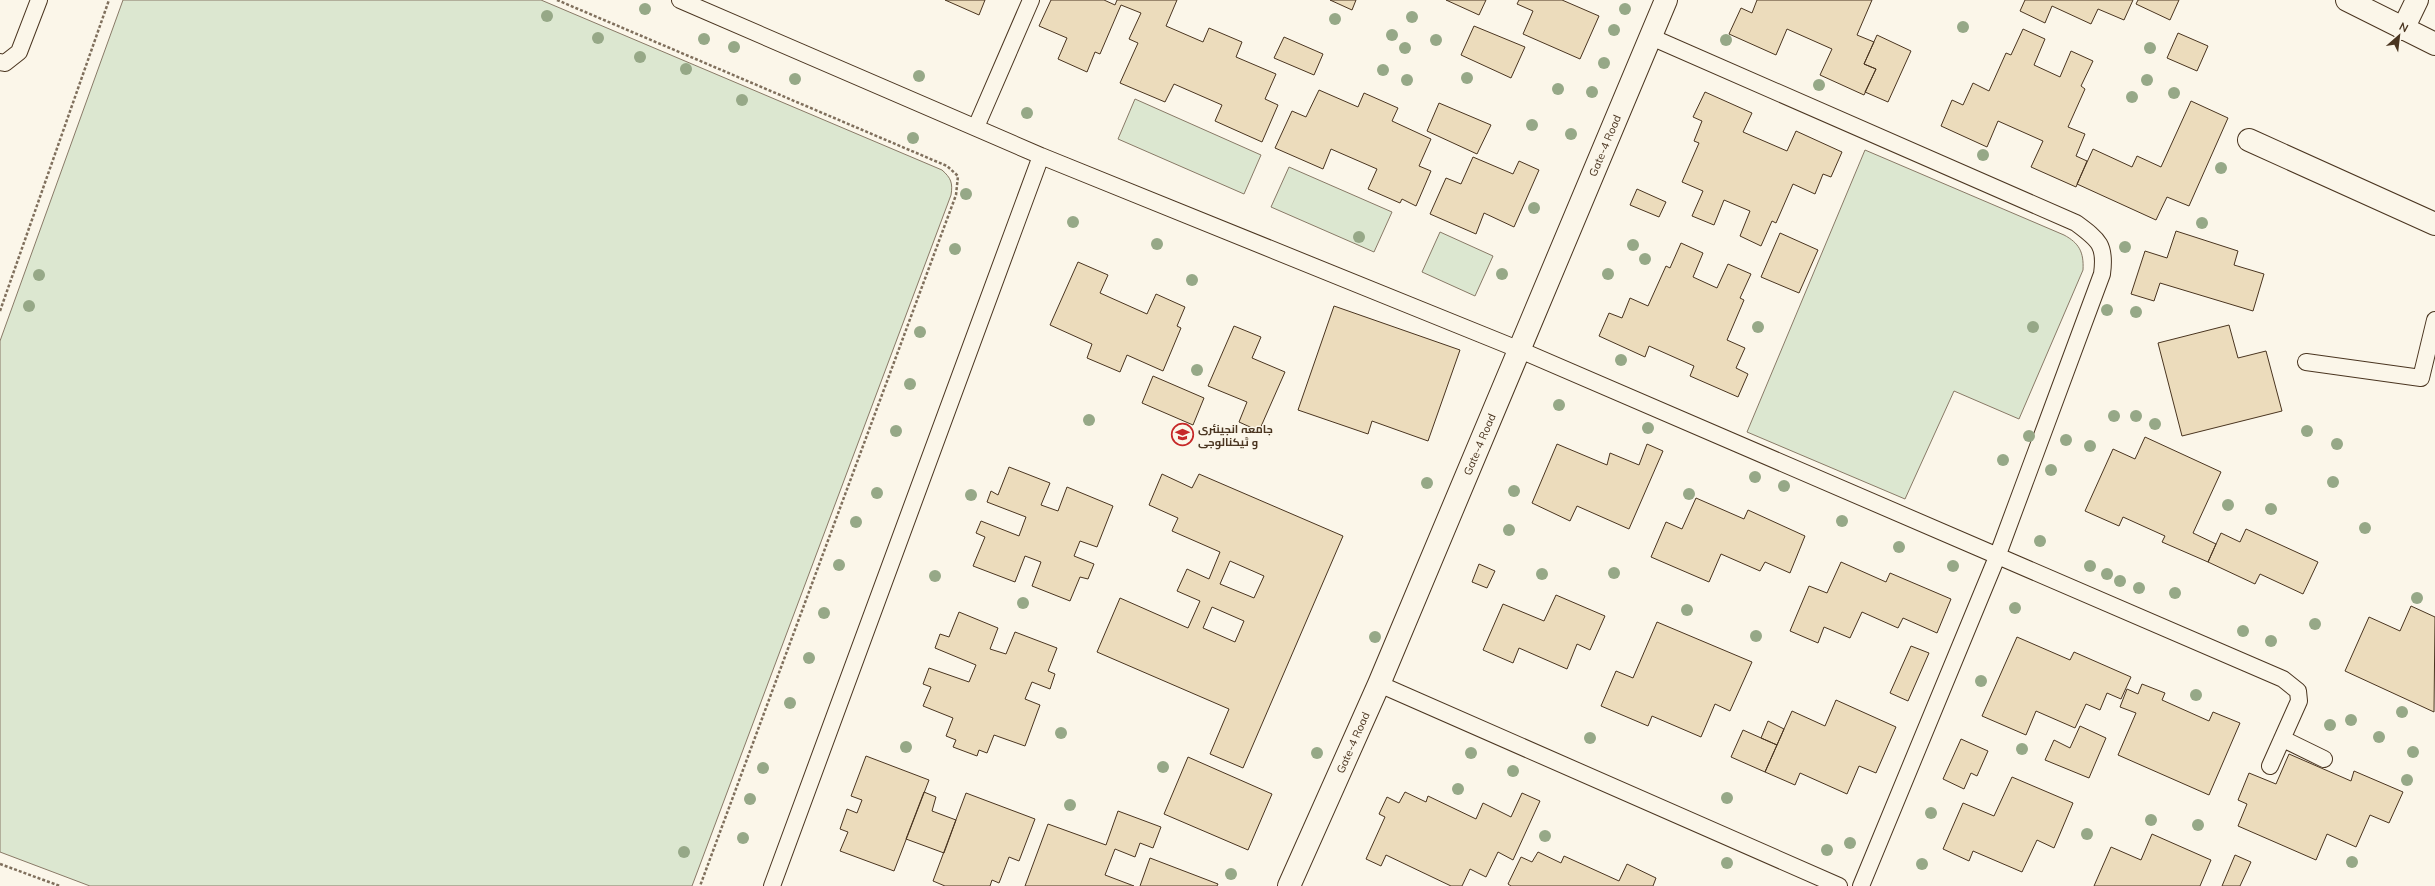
<svg xmlns="http://www.w3.org/2000/svg" width="2435" height="886" viewBox="0 0 2435 886" font-family="Mulish,Cairo,sans-serif">
	<rect width="100%" height="100%" fill="#fbf6e9"/>
	<path fill="#dce7d0" stroke="#887966" d="M123,0H541L942,170C951,178 953,183 951,195L692,886H90L0,852V341Z
		M1135,99L1261,155L1244,194L1118,139Z
		M1865,150L2064,235C2079,243 2084,252 2083,270L2019,419L1954,391L1905,499L1747,432Z
		M1289,167L1392,212L1374,252L1271,207Z
		M1440,232L1493,256L1475,296L1422,272Z"/>
	<path fill="#ecdcbc" stroke="#4a3520" fill-rule="evenodd" d="M945,0H985L979,15Z
		M1051,0H1104L1115,5L1117,0H1177L1166,26L1203,42L1209,28L1242,42L1236,57L1276,74L1265,99L1278,105L1262,142L1215,121L1222,105L1174,84L1165,102L1120,83L1138,43L1129,39L1141,13L1121,5L1100,54L1095,52L1087,72L1058,59L1067,38L1039,26Z
		M1330,0H1356L1352,10Z
		M1446,0H1486L1479,15Z
		M1519,0H1562L1599,16L1580,59L1523,34L1533,11L1517,4Z
		M1757,0H1872L1857,35L1874,42L1864,64L1876,69L1864,95L1820,75L1832,49L1787,29L1776,55L1729,34L1741,8L1752,13Z
		M2025,0H2133L2124,20L2098,9L2091,24L2052,6L2045,23L2020,11Z
		M2138,0H2179L2170,20L2136,4Z
		M1474,26L1525,47L1511,78L1461,55Z
		M2023,29L2045,39L2034,65L2060,77L2071,51L2093,61L2081,86L2085,89L2068,127L2085,134L2076,156L2087,161L2076,187L2031,167L2043,141L1998,121L1987,147L1941,126L1952,100L1963,105L1973,83L1989,91L2006,53L2011,55Z
		M2178,33L2208,46L2197,71L2167,58Z
		M1877,35L1911,51L1888,102L1865,92L1876,69L1864,64Z
		M1284,37L1323,54L1314,75L1274,58Z
		M1319,90L1358,107L1364,93L1398,108L1392,121L1431,139L1419,166L1431,171L1416,206L1402,199L1400,203L1368,189L1377,169L1331,149L1323,169L1275,148L1292,111L1306,117Z
		M1705,92L1752,113L1743,132L1787,151L1796,131L1842,152L1831,177L1823,174L1815,194L1793,184L1776,223L1772,221L1761,246L1740,236L1750,211L1724,200L1714,225L1692,216L1703,191L1682,182L1699,143L1694,141L1702,121L1693,117Z
		M2191,101L2228,118L2189,206L2167,197L2156,220L2077,184L2093,149L2132,167L2137,156L2161,167Z
		M1439,103L1491,125L1477,154L1427,131Z
		M1473,157L1513,174L1519,161L1539,170L1514,227L1484,213L1476,234L1430,214L1446,178L1461,184Z
		M1637,189L1666,202L1659,217L1630,205Z
		M2176,231L2238,251L2234,265L2264,274L2253,311L2160,283L2154,301L2131,294L2145,251L2167,258Z
		M1780,233L1818,250L1799,293L1761,277Z
		M1681,243L1703,253L1693,277L1717,288L1728,264L1751,274L1740,298L1744,300L1727,340L1745,348L1736,368L1748,374L1738,397L1690,376L1694,366L1649,346L1645,357L1599,336L1609,313L1622,318L1630,298L1648,306L1666,266L1670,268Z
		M1078,262L1108,275L1100,293L1147,314L1156,294L1185,307L1177,326L1181,328L1163,371L1127,355L1120,372L1087,358L1092,344L1050,325Z
		M1334,306L1460,350L1428,441L1372,421L1368,434L1298,410Z
		M2229,325L2238,358L2266,351L2282,411L2182,436L2158,343Z
		M1234,326L1261,337L1252,358L1285,372L1259,431L1239,422L1247,402L1208,386Z
		M1153,376L1204,398L1193,425L1142,403Z
		M2145,437L2221,472L2193,533L2216,544L2208,562L2162,542L2165,536L2123,517L2119,526L2085,511L2113,449L2135,459Z
		M1557,444L1607,465L1610,453L1639,465L1647,444L1663,451L1629,529L1577,506L1570,521L1532,503Z
		M1009,467L1050,483L1041,505L1058,511L1067,487L1113,506L1097,547L1080,541L1074,556L1094,564L1088,579L1080,577L1070,601L1032,586L1041,562L1025,556L1015,582L973,566L985,537L976,533L981,521L1019,536L1026,517L987,502L991,491L998,495Z
		M1162,474L1192,488L1199,474L1343,536L1243,768L1210,754L1229,709L1097,652L1120,598L1188,628L1200,601L1177,591L1187,569L1209,579L1220,552L1172,531L1178,518L1149,505ZM1230,561L1264,576L1254,598L1220,584ZM1212,607L1244,621L1235,642L1203,628Z
		M1696,498L1744,519L1748,510L1805,536L1790,573L1765,562L1760,571L1721,554L1709,582L1651,557L1666,522L1682,529Z
		M2246,529L2318,562L2303,594L2260,574L2255,584L2208,562L2221,533L2240,542Z
		M1841,562L1886,582L1890,573L1951,599L1937,633L1903,618L1898,628L1862,612L1850,638L1824,627L1818,643L1790,631L1809,586L1827,593Z
		M1479,564L1495,571L1487,588L1472,582Z
		M1556,595L1605,616L1590,650L1577,644L1567,669L1519,648L1513,663L1483,650L1503,604L1544,621Z
		M2411,606L2435,617L2434,712L2345,671L2369,617L2400,631Z
		M959,612L998,628L990,649L1006,654L1015,632L1057,648L1048,671L1055,674L1050,689L1032,682L1025,699L1040,705L1025,746L994,735L987,753L979,750L977,756L953,747L956,740L946,736L953,718L923,706L931,687L923,684L929,668L969,682L976,665L935,648L940,634L949,637Z
		M1657,622L1752,662L1730,711L1715,704L1701,737L1652,716L1648,726L1601,706L1616,671L1633,678Z
		M2017,637L2070,660L2074,652L2131,677L2121,699L2107,693L2100,710L2086,704L2075,728L2036,711L2026,735L1982,716Z
		M1911,646L1929,653L1908,701L1890,693Z
		M2142,684L2165,693L2162,700L2209,721L2213,712L2240,723L2209,795L2118,755L2136,713L2120,707L2127,689L2138,694Z
		M1836,700L1896,727L1876,773L1859,766L1847,794L1800,773L1795,785L1765,772L1792,711L1825,726Z
		M1768,721L1784,729L1777,745L1761,738Z
		M2080,726L2106,738L2089,778L2045,760L2054,740L2070,748Z
		M1743,730L1777,745L1765,772L1731,757Z
		M1961,739L1988,751L1977,776L1971,773L1964,789L1943,779Z
		M2289,754L2351,781L2354,771L2403,792L2389,823L2370,815L2356,847L2327,834L2316,860L2238,826L2247,804L2238,800L2249,773L2276,784Z
		M866,756L929,780L894,871L840,851L848,832L840,829L847,809L857,813L862,800L851,796Z
		M1188,757L1272,794L1248,850L1164,814Z
		M2012,777L2073,803L2054,848L2037,840L2022,872L1973,851L1969,861L1943,849L1963,803L1994,816Z
		M924,792L936,797L932,811L956,820L944,853L906,839Z
		M1405,792L1426,802L1428,796L1476,819L1483,803L1511,817L1522,793L1540,801L1513,860L1498,852L1486,877L1470,869L1462,886H1451L1386,855L1381,866L1366,859L1385,817L1379,814L1387,797L1399,803Z
		M966,793L1035,819L1019,861L1009,857L999,883L992,880L990,886H945L933,881Z
		M1118,811L1161,827L1153,848L1140,843L1135,857L1115,849L1105,875L1134,886H1025L1048,824L1106,845Z
		M2152,834L2211,860L2200,886H2094L2111,847L2141,860Z
		M1538,852L1561,863L1564,856L1619,881L1627,864L1656,878L1653,886H1511L1508,884L1521,857L1532,862Z
		M2235,855L2251,862L2240,886H2222Z
		M1150,858L1218,884L1217,886H1140Z"/>
	<g fill="none" stroke-linecap="round" stroke-linejoin="round">
		<defs>
			<path id="service" d="M680,0L1041,156L1520,350L2283,679L2298,691L2299,701L2270,766
				M1651,37L2076,223C2099,240 2106,245 2102,274L1997,557L1861,886
				M0,62L5,63L19,52L39,0
				M976,127L1031,0
				M2306,362L2421,378L2435,320
				M1379,684L1839,886
				M2283,739L2324,759
				M772,886L1041,156"/>
			<g id="minor">
				<path d="M2403,29L2417,0"/>
				<path d="M2249,140L2435,224"/>
				<path id="s1" d="M1289,886L1379,684L1666,0"/>
			</g>
			<path id="secondary" d="M2347,0L2435,44"/>
		</defs>
		<use href="#service" stroke="#4a3520" stroke-width="18"/>
		<use href="#minor" stroke="#4a3520" stroke-width="24"/>
		<use href="#secondary" stroke="#4a3520" stroke-width="24"/>
		<path stroke="#7f6f5c" stroke-width="2.5" stroke-dasharray="3 2" stroke-linecap="butt" d="M557,0L947,166L958,176L956,195L700,886
			M0,311L109,0
			M0,864L60,886"/>
		<use href="#service" stroke="#fbf6e9" stroke-width="16"/>
		<use href="#minor" stroke="#fbf6e9" stroke-width="22"/>
		<use href="#secondary" stroke="#fbf6e9" stroke-width="22"/>
	</g>
	<g fill="#96a887">
		<circle cx="645" cy="9" r="6"/>
		<circle cx="1625" cy="9" r="6"/>
		<circle cx="547" cy="16" r="6"/>
		<circle cx="1412" cy="17" r="6"/>
		<circle cx="1335" cy="19" r="6"/>
		<circle cx="1963" cy="27" r="6"/>
		<circle cx="1614" cy="30" r="6"/>
		<circle cx="1392" cy="35" r="6"/>
		<circle cx="598" cy="38" r="6"/>
		<circle cx="704" cy="39" r="6"/>
		<circle cx="1436" cy="40" r="6"/>
		<circle cx="1726" cy="40" r="6"/>
		<circle cx="734" cy="47" r="6"/>
		<circle cx="1405" cy="48" r="6"/>
		<circle cx="2150" cy="48" r="6"/>
		<circle cx="640" cy="57" r="6"/>
		<circle cx="1604" cy="63" r="6"/>
		<circle cx="686" cy="69" r="6"/>
		<circle cx="1383" cy="70" r="6"/>
		<circle cx="919" cy="76" r="6"/>
		<circle cx="1467" cy="78" r="6"/>
		<circle cx="795" cy="79" r="6"/>
		<circle cx="1407" cy="80" r="6"/>
		<circle cx="2147" cy="80" r="6"/>
		<circle cx="1819" cy="85" r="6"/>
		<circle cx="1558" cy="89" r="6"/>
		<circle cx="1592" cy="92" r="6"/>
		<circle cx="2174" cy="93" r="6"/>
		<circle cx="2132" cy="97" r="6"/>
		<circle cx="742" cy="100" r="6"/>
		<circle cx="1027" cy="113" r="6"/>
		<circle cx="1532" cy="125" r="6"/>
		<circle cx="1571" cy="134" r="6"/>
		<circle cx="913" cy="138" r="6"/>
		<circle cx="1983" cy="155" r="6"/>
		<circle cx="2221" cy="168" r="6"/>
		<circle cx="966" cy="194" r="6"/>
		<circle cx="1534" cy="208" r="6"/>
		<circle cx="1073" cy="222" r="6"/>
		<circle cx="2202" cy="223" r="6"/>
		<circle cx="1359" cy="237" r="6"/>
		<circle cx="1157" cy="244" r="6"/>
		<circle cx="1633" cy="245" r="6"/>
		<circle cx="2125" cy="247" r="6"/>
		<circle cx="955" cy="249" r="6"/>
		<circle cx="1645" cy="259" r="6"/>
		<circle cx="1502" cy="274" r="6"/>
		<circle cx="1608" cy="274" r="6"/>
		<circle cx="39" cy="275" r="6"/>
		<circle cx="1192" cy="280" r="6"/>
		<circle cx="29" cy="306" r="6"/>
		<circle cx="2107" cy="310" r="6"/>
		<circle cx="2136" cy="312" r="6"/>
		<circle cx="1758" cy="327" r="6"/>
		<circle cx="2033" cy="327" r="6"/>
		<circle cx="920" cy="332" r="6"/>
		<circle cx="1621" cy="360" r="6"/>
		<circle cx="1197" cy="370" r="6"/>
		<circle cx="910" cy="384" r="6"/>
		<circle cx="1559" cy="405" r="6"/>
		<circle cx="2114" cy="416" r="6"/>
		<circle cx="2136" cy="416" r="6"/>
		<circle cx="1089" cy="420" r="6"/>
		<circle cx="2155" cy="424" r="6"/>
		<circle cx="1648" cy="428" r="6"/>
		<circle cx="896" cy="431" r="6"/>
		<circle cx="2307" cy="431" r="6"/>
		<circle cx="2029" cy="436" r="6"/>
		<circle cx="2066" cy="440" r="6"/>
		<circle cx="2337" cy="444" r="6"/>
		<circle cx="2090" cy="446" r="6"/>
		<circle cx="2003" cy="460" r="6"/>
		<circle cx="2051" cy="470" r="6"/>
		<circle cx="1755" cy="477" r="6"/>
		<circle cx="2333" cy="482" r="6"/>
		<circle cx="1427" cy="483" r="6"/>
		<circle cx="1784" cy="486" r="6"/>
		<circle cx="1514" cy="491" r="6"/>
		<circle cx="877" cy="493" r="6"/>
		<circle cx="1689" cy="494" r="6"/>
		<circle cx="971" cy="495" r="6"/>
		<circle cx="2228" cy="505" r="6"/>
		<circle cx="2271" cy="509" r="6"/>
		<circle cx="1842" cy="521" r="6"/>
		<circle cx="856" cy="522" r="6"/>
		<circle cx="2365" cy="528" r="6"/>
		<circle cx="1509" cy="530" r="6"/>
		<circle cx="2040" cy="541" r="6"/>
		<circle cx="1899" cy="547" r="6"/>
		<circle cx="839" cy="565" r="6"/>
		<circle cx="1953" cy="566" r="6"/>
		<circle cx="2090" cy="566" r="6"/>
		<circle cx="1614" cy="573" r="6"/>
		<circle cx="1542" cy="574" r="6"/>
		<circle cx="2107" cy="574" r="6"/>
		<circle cx="935" cy="576" r="6"/>
		<circle cx="2120" cy="581" r="6"/>
		<circle cx="2139" cy="588" r="6"/>
		<circle cx="2175" cy="593" r="6"/>
		<circle cx="2417" cy="598" r="6"/>
		<circle cx="1023" cy="603" r="6"/>
		<circle cx="2015" cy="608" r="6"/>
		<circle cx="1687" cy="610" r="6"/>
		<circle cx="824" cy="613" r="6"/>
		<circle cx="2315" cy="624" r="6"/>
		<circle cx="2243" cy="631" r="6"/>
		<circle cx="1756" cy="636" r="6"/>
		<circle cx="1375" cy="637" r="6"/>
		<circle cx="2271" cy="641" r="6"/>
		<circle cx="809" cy="658" r="6"/>
		<circle cx="1981" cy="681" r="6"/>
		<circle cx="2196" cy="695" r="6"/>
		<circle cx="790" cy="703" r="6"/>
		<circle cx="2402" cy="712" r="6"/>
		<circle cx="2351" cy="720" r="6"/>
		<circle cx="2330" cy="725" r="6"/>
		<circle cx="1061" cy="733" r="6"/>
		<circle cx="2379" cy="737" r="6"/>
		<circle cx="1590" cy="738" r="6"/>
		<circle cx="906" cy="747" r="6"/>
		<circle cx="2022" cy="749" r="6"/>
		<circle cx="2413" cy="752" r="6"/>
		<circle cx="1317" cy="753" r="6"/>
		<circle cx="1471" cy="753" r="6"/>
		<circle cx="1163" cy="767" r="6"/>
		<circle cx="763" cy="768" r="6"/>
		<circle cx="1513" cy="771" r="6"/>
		<circle cx="2407" cy="780" r="6"/>
		<circle cx="1458" cy="789" r="6"/>
		<circle cx="1727" cy="798" r="6"/>
		<circle cx="750" cy="799" r="6"/>
		<circle cx="1070" cy="805" r="6"/>
		<circle cx="1931" cy="813" r="6"/>
		<circle cx="2151" cy="820" r="6"/>
		<circle cx="2198" cy="825" r="6"/>
		<circle cx="2087" cy="834" r="6"/>
		<circle cx="1545" cy="836" r="6"/>
		<circle cx="743" cy="838" r="6"/>
		<circle cx="1850" cy="843" r="6"/>
		<circle cx="1827" cy="850" r="6"/>
		<circle cx="684" cy="852" r="6"/>
		<circle cx="2352" cy="862" r="6"/>
		<circle cx="1727" cy="863" r="6"/>
		<circle cx="1922" cy="864" r="6"/>
		<circle cx="1231" cy="874" r="6"/>
	</g>
	<defs>
		<symbol id="university-ring" viewBox="-11 -11 22 22"><circle r="9.5" fill="#fbf6e9" stroke="#c62828" stroke-width="1.5"/><path d="M0-5L7-2L0 1L-7-2ZM-4 1L0 2.5L4 1V4Q0 6-4 4Z" fill="#c62828"/></symbol>
	</defs>
	<g fill-rule="evenodd">
		<use href="#university-ring" x="1170" y="422" width="25" height="25"/>
	</g>
	<g text-anchor="middle" stroke-width="3" stroke-linejoin="round" paint-order="stroke">
		<g font-size="11" fill="#4a3520" stroke="#fbf6e9">
			<text dy="4" stroke="none"><textPath href="#s1" startOffset="805">Gate-4 Road</textPath></text>
			<text dy="4" stroke="none"><textPath href="#s1" startOffset="481">Gate-4 Road</textPath></text>
			<text dy="4" stroke="none"><textPath href="#s1" startOffset="157">Gate-4 Road</textPath></text>
		</g>
		<g font-size="11" font-weight="bold" fill="#4a3520" stroke="#fbf6e9" text-anchor="start">
			<text x="1198" y="433">جامعہ انجینئری<tspan x="1198" dy="13">و ٹیکنالوجی</tspan></text>
		</g>
	</g>
	<g transform="translate(2399 36) rotate(28)" stroke="#fbf6e9" stroke-width="3" paint-order="stroke">
	<path d="M0-3L7 15L0 10L-7 15Z" fill="#4a3520"/>
	<text y="-6" font-size="11" font-weight="bold" text-anchor="middle" fill="#4a3520">N</text>
	</g>
</svg>
